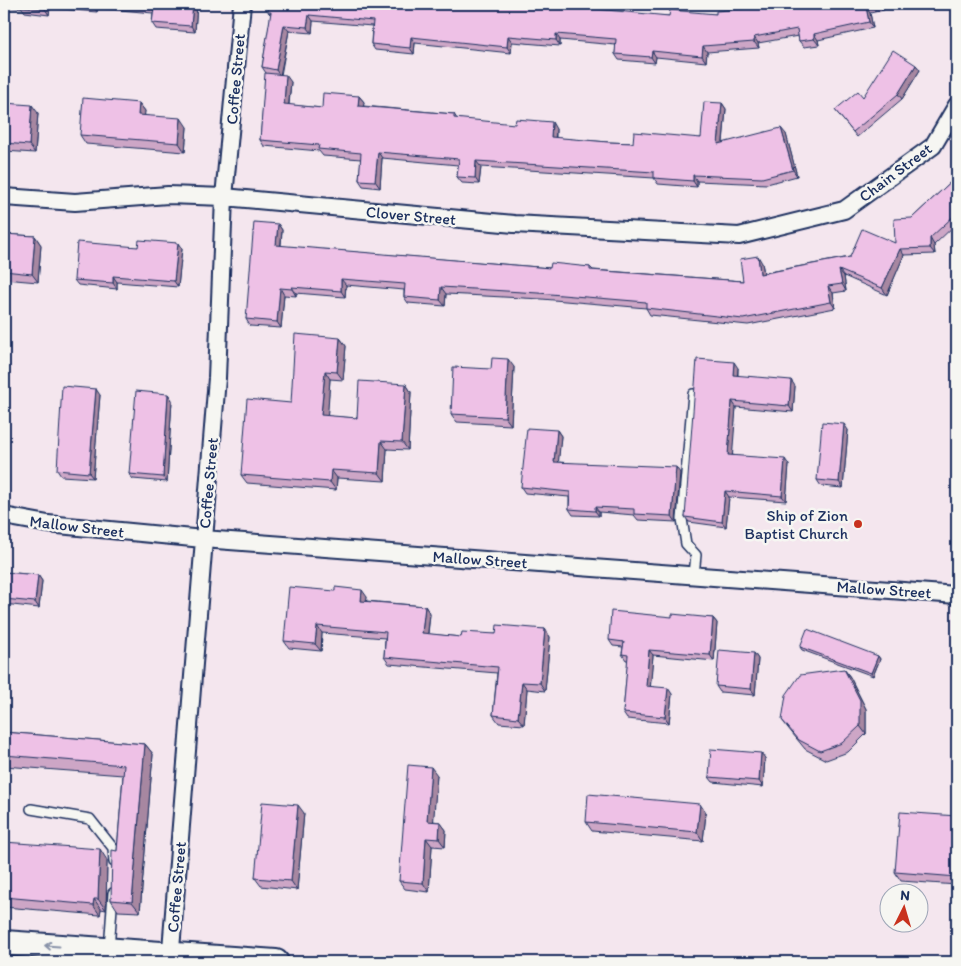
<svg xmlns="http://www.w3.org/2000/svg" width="961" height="966" viewBox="0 0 961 966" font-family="Itim,sans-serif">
	<rect width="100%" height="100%" fill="#f4e6ee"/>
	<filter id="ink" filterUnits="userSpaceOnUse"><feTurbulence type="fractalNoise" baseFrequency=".02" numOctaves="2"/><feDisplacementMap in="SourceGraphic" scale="10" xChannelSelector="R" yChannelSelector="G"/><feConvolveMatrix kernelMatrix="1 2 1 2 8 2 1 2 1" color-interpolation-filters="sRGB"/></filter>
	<g filter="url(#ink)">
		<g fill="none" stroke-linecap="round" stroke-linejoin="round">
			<defs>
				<path id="lane" d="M693,394L682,519L686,544L696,555L694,575
					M31,809L90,819L113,848L114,862
					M109,950L113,893"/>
				<path id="street" d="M4,197L75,202L168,195L224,197L514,224L739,236L844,210L933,146L957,105
					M4,516L48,524L203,539L957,595
					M170,962L217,378L224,197L242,4"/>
				<path id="secondary" d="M4,943L276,962"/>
			</defs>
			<use href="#lane" stroke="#1b2f5e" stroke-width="12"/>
			<use href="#street" stroke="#1b2f5e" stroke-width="20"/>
			<use href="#secondary" stroke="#1b2f5e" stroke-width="28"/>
			<use href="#lane" stroke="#f6f6f2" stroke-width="9"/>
			<use href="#street" stroke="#f6f6f2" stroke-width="16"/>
			<use href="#secondary" stroke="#f6f6f2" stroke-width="24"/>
		</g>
		<path fill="#cda6c6" stroke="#1b2f5e" d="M4,4H197L195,32L156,29L152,23L153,13L98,8L97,12L50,8L49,15L25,12L22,8L4,7Z
			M883,4L884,10L870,13L873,28L818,40L819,45L804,47L799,41L798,36L758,43L759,48L707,52L706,62L656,57L655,63L619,60L615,54L616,45L560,40V46L512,42L511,53L415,43L414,54L375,50L371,44L372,26L313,21L312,33L289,31L281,75L291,82L289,105L322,108L359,96L364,102L363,106L454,114L457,119L556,129V138L608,142L633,143L701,138L722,103L726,109L723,143L786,134L797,176L767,184L697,181V187L658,184L654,178L481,167L479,184L462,183L457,177L458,165L382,158L380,188L363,186L359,180L361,159L323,156L319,151L264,146L260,140L266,73L262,67L271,15L268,12L669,16L716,14L762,7Z
			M916,65L920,70L902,99L857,137L835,110L863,97Z
			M4,103L38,113L35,153L4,151Z
			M139,103L145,111L144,115L187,127L185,152L86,144L80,135Z
			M957,176V223L934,245L935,254L904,255L887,295L844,276L846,291L833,293L835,308L748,325L650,315L646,308L542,299L446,294L445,306L408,303L404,297V290L346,285L345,297L296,293V296L284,295L281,328L250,326L246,319L278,224L282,230L281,246L550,268L590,267L593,270L743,281L762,263L764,273L850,257L895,243L912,218Z
			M4,234L35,236L41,245L38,282L4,279Z
			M138,247L182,249L178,287L117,282V289L78,285L74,280Z
			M340,338L346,346L343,380L330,379L327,416L357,418L406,384L411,392L408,450L387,449L385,481L337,478L336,490L247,483L241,475L291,403Z
			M514,367L511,425L457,422L451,414L491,369Z
			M738,368V376L795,386L793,412L736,407L733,438L732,455L789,465L786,501L729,497L726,527L689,522L685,517Z
			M168,394L172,400L167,482L133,479L129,474Z
			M100,395L93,478L61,476L57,470Z
			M557,430L561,436L558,462L680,473L676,522L638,520L634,515L599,512V516L573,515L569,509V497L525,493L521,487Z
			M848,430L843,488L821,486L817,480Z
			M4,572L38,575L42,581L39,608L4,604Z
			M367,597L366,601L425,606L430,614L428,634L461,637L496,634L545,629L550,637L545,691L527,689L524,725L499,723L493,715L497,673L389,664L384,657L385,638L322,633L321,651L289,648L284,641Z
			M672,617L713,618L717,623L714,661L653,655L650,686L672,694L669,723L627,719L623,713L628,660H626L622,654L623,647L613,646L609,640Z
			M800,647L878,656L880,659L873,676L802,650Z
			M754,653L758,659L755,695L720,692L716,686Z
			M844,669L850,677L866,709V734L848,752L826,760L805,749L788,728L782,720Z
			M4,732L145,744L153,754L140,912L118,911L111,900L117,851L123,775L4,766Z
			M765,758L763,787L713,782L709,777Z
			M437,775L433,821L440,822L446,830L445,847L432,846L429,892L405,889L399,881Z
			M304,813L297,890L261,886L255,878Z
			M706,813L703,841L592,831L586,822Z
			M957,816V885L901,881L895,872Z
			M4,842L107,860L106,910L101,909L100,915L4,907Z"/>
		<path fill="#a787a1" stroke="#1b2f5e" d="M46,4H47L50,8L49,15L45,9Z
			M93,4H94L98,8L97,12L93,6Z
			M193,4H197L195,32L191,26Z
			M866,7L870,13L873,28L869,22Z
			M309,15L313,21L312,33L307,27Z
			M284,25L289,31L280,76L276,70Z
			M556,34L560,40V46L556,40Z
			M814,34L818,40L819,45L814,39Z
			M508,36L512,42L511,53L507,47Z
			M411,37L415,43L414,54L410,48Z
			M754,37L758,43L759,48L754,42Z
			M703,46L707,52L706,62L702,56Z
			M652,51L656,57L655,63L651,57Z
			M916,65L920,70L902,99L898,94Z
			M286,75L291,82L288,111L284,104Z
			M359,96L364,102L363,112L358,106Z
			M139,103L145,111L144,123L138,115Z
			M722,103L726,109L722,151L718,144Z
			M32,105L38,113L35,153L29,145Z
			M181,118L187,127L185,152L179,143Z
			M552,122L556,129L555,143L551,137Z
			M781,128L786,134L797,176L793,170Z
			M378,152L382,158L380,188L375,181Z
			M476,161L481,167L479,184L475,178Z
			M693,175L697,181V187L693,181Z
			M278,224L282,230L280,252L276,245Z
			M35,236L41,245L38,282L32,274Z
			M930,238L934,245L935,254L930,248Z
			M178,243L182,249L178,287L174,281Z
			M900,249L904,255L887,295L882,288Z
			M758,256L762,263L765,280L760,274Z
			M839,270L844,276L846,291L842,284Z
			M113,276L117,282V289L113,283Z
			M341,279L346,285L345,297L341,291Z
			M828,286L833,293L835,308L831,302Z
			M292,287L296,293V296L292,289Z
			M441,287L446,294L445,306L440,300Z
			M280,288L284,295L281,328L277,322Z
			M340,338L346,346L343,380L337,372Z
			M508,359L514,367L511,425L505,417Z
			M734,362L738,368L737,381L733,375Z
			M325,371L330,379L327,424L321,415Z
			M791,380L795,386L793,412L789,406Z
			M406,384L411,392L408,450L402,442Z
			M96,389L100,395L93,478L89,473Z
			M168,394L172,400L167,482L163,477Z
			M732,401L736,407L732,461L728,455Z
			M844,424L848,430L843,488L839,482Z
			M557,430L561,436L558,467L554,462Z
			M381,441L387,449L385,481L379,473Z
			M785,459L789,465L786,501L782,496Z
			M676,467L680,473L676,522L672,516Z
			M331,470L337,478L336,490L330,482Z
			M725,491L729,497L726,527L722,522Z
			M595,507L599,512V516L595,511Z
			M38,575L42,581L39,608L35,602Z
			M362,590L367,597L366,608L361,601Z
			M425,606L430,614L427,640L422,633Z
			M713,618L717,623L714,661L710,655Z
			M317,626L322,633L321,651L315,644Z
			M545,629L550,637L545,691L540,683Z
			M649,650L653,655L650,692L646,686Z
			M754,653L758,659L755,695L751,689Z
			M878,656L880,659L873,676L871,673Z
			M844,669L850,677L866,709V734L860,726Z
			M522,682L527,689L524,725L518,718Z
			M668,688L672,694L669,723L665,717Z
			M145,744L153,754L140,912L132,902Z
			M761,753L765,758L763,787L759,781Z
			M431,767L437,775L433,829L427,821Z
			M700,804L706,813L703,841L697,832Z
			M298,805L304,813L297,890L291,881Z
			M440,822L446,830L445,847L439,839Z
			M426,838L432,846L429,892L423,883Z
			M100,849L107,860L106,910L98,899Z
			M94,899L101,909L100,915L93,905Z"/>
		<path fill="#eec1e6" stroke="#1b2f5e" d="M21,4H46L45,9L21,7Z
			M68,4H93V6Z
			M107,4H193L191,26L152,23L154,8Z
			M269,4H543L669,16L670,10L716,14V11L762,7L782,4H879L866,7L869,22L814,34V39L799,41L797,29L754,37V42L703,46L702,56L652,51L651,57L615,54L616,39L556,34V40L508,36L507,47L411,37L410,48L371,44L373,21L309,15L307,27L284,25L276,70L262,67L271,12H268Z
			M893,50L916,65L898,94L853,132L835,110L858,91L863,97Z
			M265,73L286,75L284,104L322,108L323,93L359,96L358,106L454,114V118L515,124L516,119L552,122L551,137L608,142L633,143L634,132L701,138L704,102L722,103L718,144L781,128L793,170L762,178L693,175V181L654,178V172L476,161L475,178L457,177L459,159L378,152L375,181L359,180L361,153L318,149L319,145L260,140Z
			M83,98L139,103L138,115L181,118L179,143L80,135Z
			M4,103L32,105L29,145L4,143Z
			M957,176V213L930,238V248L900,249L882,288L839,270L842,284L828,286L831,302L743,319L646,308V302L538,293L441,287L440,300L404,297L405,284L341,279V291L292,287V289L280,288L277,322L246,319L254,222L278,224L276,245L550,268L551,263L590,267V270L743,281L740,259L758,256L760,274L850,257L862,229L895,243L894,219L912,218Z
			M4,234L35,236L32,274L4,271Z
			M139,240L178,243L174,281L113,276V283L74,280L77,242L138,247Z
			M295,334L340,338L337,372L325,371L321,415L357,418L359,381L406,384L402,442L381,441L379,473L331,470L330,482L241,475L247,399L291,403Z
			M492,358L508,359L505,417L451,414L453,367L491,369Z
			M697,359L734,362L733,375L791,380L789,406L732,401L728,455L785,459L782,496L725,491L722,522L685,517Z
			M62,386L96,389L89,473L57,470Z
			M136,391L168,394L163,477L129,474Z
			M822,422L844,424L839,482L817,480Z
			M527,428L557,430L554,462L676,467L672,516L634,514V509L595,507V511L569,509L570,492L521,487Z
			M4,572L38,575L35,602L4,599Z
			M289,587L335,591V587L362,590L361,601L425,606L422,633L461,637L462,632L496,634L497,625L545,629L540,683L522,682L518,718L493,715L498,667L384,657L386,632L317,626L315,644L284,641Z
			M611,611L672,617V614L713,618L710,655L649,650L646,686L668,688L665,717L623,713L628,655L622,654L624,642L609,640Z
			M807,629L878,656L871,673L800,647Z
			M719,650L754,653L751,689L716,686Z
			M844,669L860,700V726L842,743L820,751L799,740L782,720L786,695L800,675Z
			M4,732L145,744L132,902L111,900L112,850L117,851L124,765L4,755Z
			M711,749L761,753L759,781L709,777Z
			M408,765L431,767L427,821L440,822L439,839L426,838L423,883L399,881Z
			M588,794L700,804L697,832L586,822Z
			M262,802L298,805L291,881L255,878Z
			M900,812L957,816V877L895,872Z
			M4,842L100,849L98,899H94L93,905L4,897Z"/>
		<defs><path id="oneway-shaft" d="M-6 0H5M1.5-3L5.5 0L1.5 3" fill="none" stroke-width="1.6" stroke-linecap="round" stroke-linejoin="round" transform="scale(1.25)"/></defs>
		<use stroke="#8892a8" href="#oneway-shaft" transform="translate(52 946) rotate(-176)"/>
	</g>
	<circle fill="#c8321e" stroke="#f6f6f2" stroke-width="2" cx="858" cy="524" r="5"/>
	<g text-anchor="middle" stroke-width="5" stroke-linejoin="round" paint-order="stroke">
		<g font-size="16" fill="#1b2f5e" stroke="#f6f6f2">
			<text transform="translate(235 79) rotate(-85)" y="6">Coffee Street</text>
			<text transform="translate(895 172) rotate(-37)" y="6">Chain Street</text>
			<text transform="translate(411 215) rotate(5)" y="6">Clover Street</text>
			<text transform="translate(208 483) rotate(-85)" y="6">Coffee Street</text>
			<text transform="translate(77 526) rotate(7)" y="6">Mallow Street</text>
			<text transform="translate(480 559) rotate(4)" y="6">Mallow Street</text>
			<text transform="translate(884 589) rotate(4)" y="6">Mallow Street</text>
			<text transform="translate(176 887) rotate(-85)" y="6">Coffee Street</text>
		</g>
		<g font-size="16" fill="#1b2f5e" stroke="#f6f6f2" text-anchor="end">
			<text x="848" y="521">Ship of Zion<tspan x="848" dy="18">Baptist Church</tspan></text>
		</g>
	</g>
	<rect width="961" height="966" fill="none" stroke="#f6f6f2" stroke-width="20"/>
	<rect x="10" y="10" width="941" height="946" fill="none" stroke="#1b2f5e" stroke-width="2" filter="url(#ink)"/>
	<g transform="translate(904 908) rotate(5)"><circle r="24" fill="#f6f6f2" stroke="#9ea6b7"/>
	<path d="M0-4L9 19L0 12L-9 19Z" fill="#c8321e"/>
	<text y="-8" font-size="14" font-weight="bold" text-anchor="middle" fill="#1b2f5e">N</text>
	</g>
</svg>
